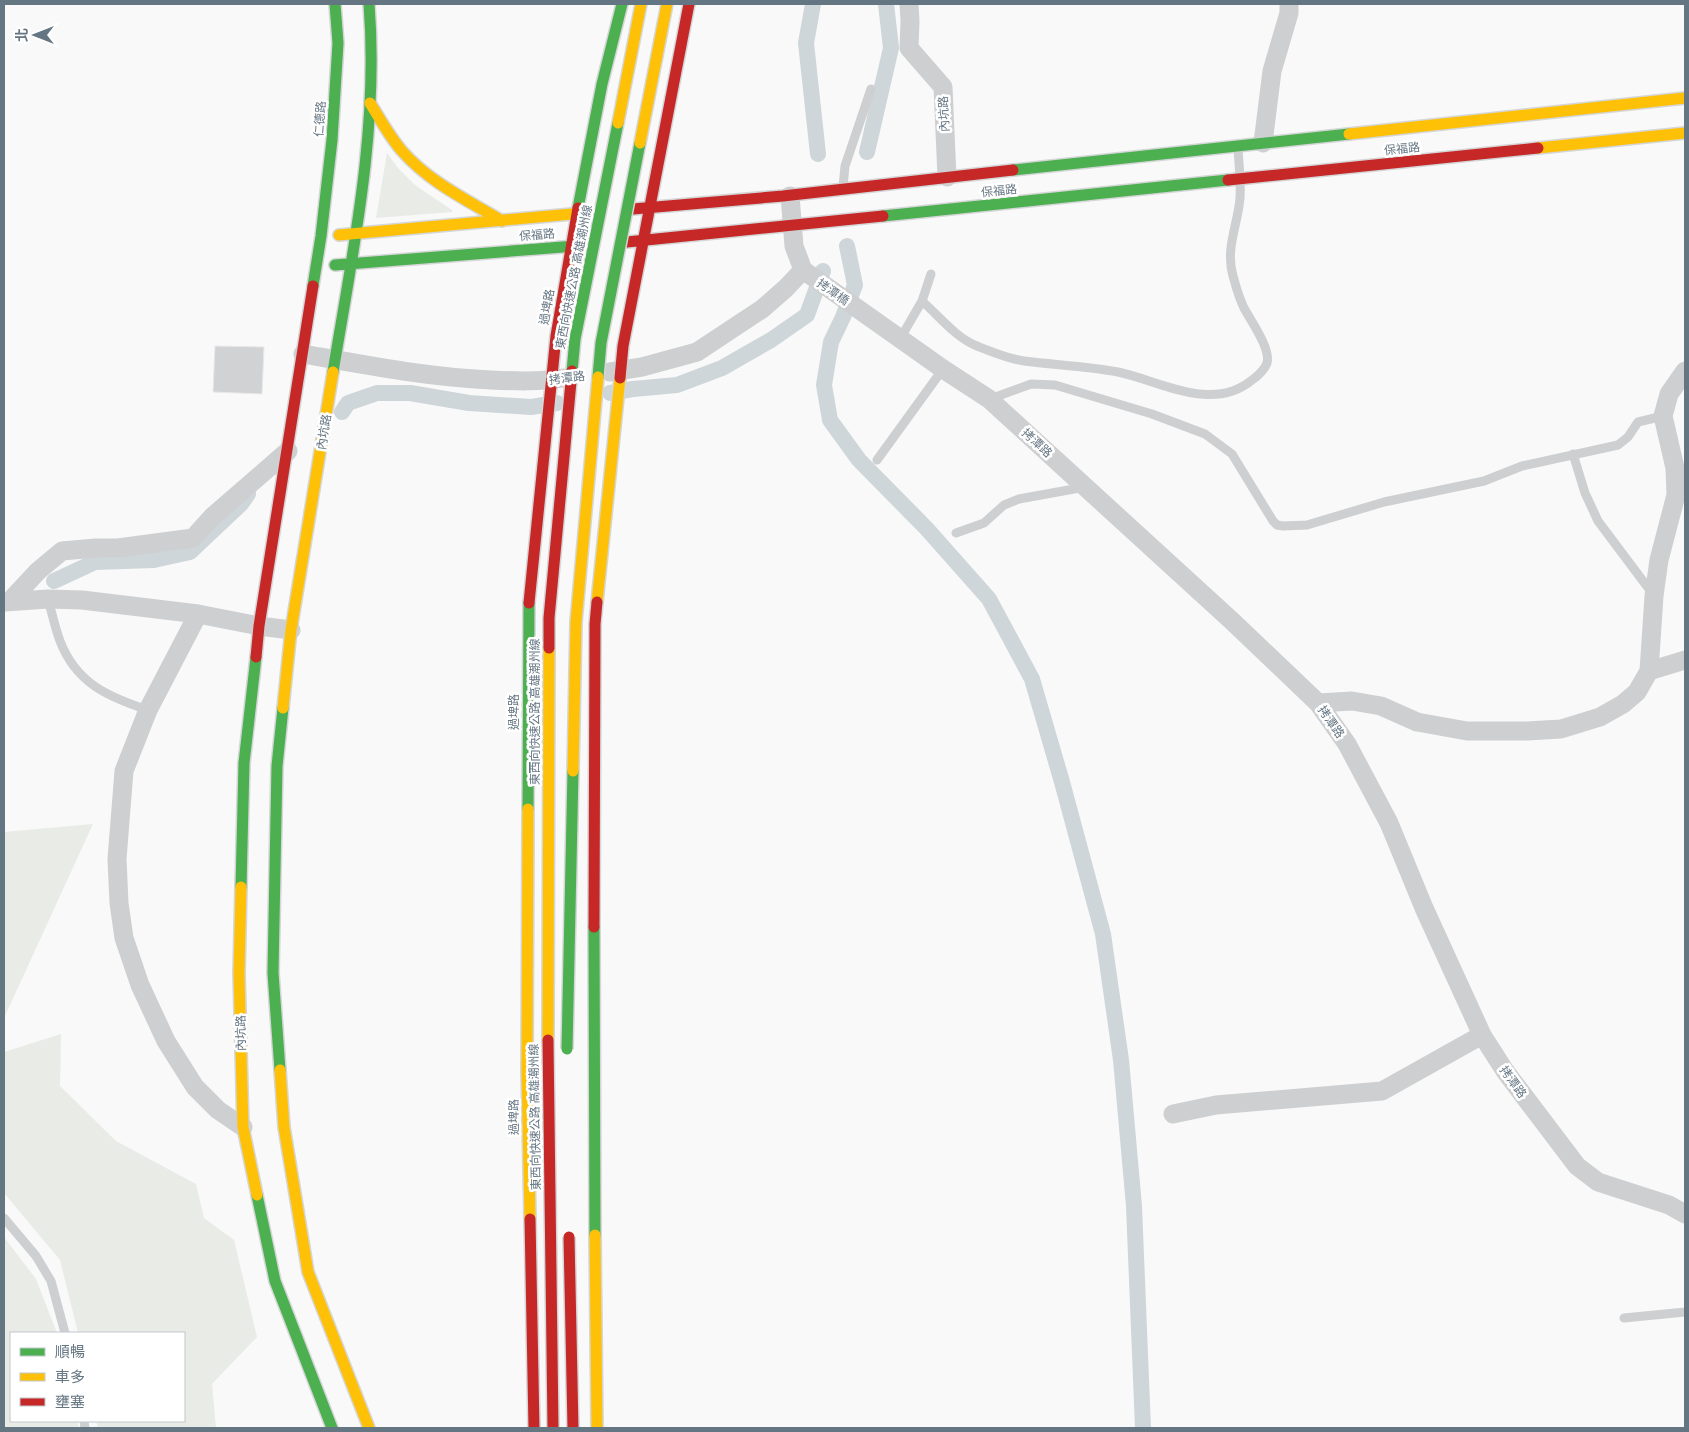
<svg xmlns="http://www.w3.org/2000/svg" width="1689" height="1432" viewBox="0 0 1689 1432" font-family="Overpass,'Noto Sans TC',sans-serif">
	<rect width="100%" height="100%" fill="#f9f9f9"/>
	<path fill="#e8ebe6" d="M387,153L398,168L415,185L452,210V212L376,218Z
		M93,824L4,1018V832Z
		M61,1034L60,1086L116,1141L196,1184L204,1218L234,1240L257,1337L212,1384L216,1428H98L96,1421H184V1333H78L60,1260L4,1193V1052Z
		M4,1237L36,1279L57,1333H11V1421H77L79,1427L71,1428H4Z"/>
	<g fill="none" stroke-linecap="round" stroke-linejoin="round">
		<path stroke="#ced6d9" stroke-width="16" d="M813,4L806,43L818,154
			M867,152L891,48L886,4
			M847,246L855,285L843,317L831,342L824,385L830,420L859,460L927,529L989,599L1032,679L1062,782L1103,934L1121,1060L1134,1206L1143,1428
			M610,393L633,389L677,385L722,368L771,340L807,315L823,271
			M342,412L348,403L377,393H410L469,403L531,407L557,403
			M54,581L95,562L154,560L190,552L241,504L248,494"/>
	</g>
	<path fill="#d0d2d3" stroke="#e8e8e8" d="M215,346L264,347L262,394L213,392Z"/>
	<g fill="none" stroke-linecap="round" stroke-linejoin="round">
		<defs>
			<path id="fast" d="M1013,170L1349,134
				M578,208L602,84L622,4
				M883,216L1228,180
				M335,265L588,245
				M313,286L321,236L332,140L338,43L335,4
				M333,372C353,251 379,128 369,4
				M528,809L529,603
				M241,887L244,763L256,657
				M594,927L595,1235
				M280,1070L273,973L277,766L283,708
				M257,1195L275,1281L332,1428"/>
			<path id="slow" d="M370,103C380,119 389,136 402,151C429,182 467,200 502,221
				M1349,134L1685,98
				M1538,148L1685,133
				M339,235L594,212
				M597,602L620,378
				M283,708L291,630L333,372
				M528,809L527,1071L530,1219
				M241,887L239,973L243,1127L257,1195
				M280,1070L284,1127L308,1272L369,1428
				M595,1235L597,1428"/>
			<path id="jam" d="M1228,180L1538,148
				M633,209L783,196L1013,170
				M627,242L883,216
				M620,378L623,346L689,4
				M529,603L556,336L578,208
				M256,657L259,626L313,286
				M594,927L595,624L597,602
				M530,1219L534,1428"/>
		</defs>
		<use href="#fast" stroke="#d5d6d7" stroke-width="14"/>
		<use href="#slow" stroke="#d5d6d7" stroke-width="14"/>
		<use href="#jam" stroke="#d5d6d7" stroke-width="14"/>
		<path stroke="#cecfd0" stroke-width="9" d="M843,187L845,166L871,89
			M922,301C939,316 956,338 977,346C992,352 1009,359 1024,361C1055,365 1087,366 1118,372C1161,381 1212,413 1252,380C1257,377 1265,369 1267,363C1271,349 1251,321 1244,308C1239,298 1236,287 1233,276C1225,249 1238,224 1240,198C1241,181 1239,165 1238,149
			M900,339L922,301L931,274
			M990,399L1031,384L1055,385L1152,414L1205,434L1232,454L1273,521L1277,525L1283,526L1307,525L1384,502L1484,481L1522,466L1618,445L1628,437L1638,422L1663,416
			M1573,454L1585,493L1598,521L1652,593
			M877,460L943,369
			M956,533L984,523L1004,505L1019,499L1085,487
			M48,599C52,613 55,628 60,641C76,683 108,697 148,710
			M4,1218L36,1256L51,1281L65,1333
			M1624,1318L1685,1312
			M84,1421L85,1428"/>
		<path stroke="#cecfd0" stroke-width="19" d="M909,4L910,21L909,48L943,87L947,177
			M1263,143L1272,71L1289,13V4
			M790,196L794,246L803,270L943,369L989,399L1232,621L1318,703L1347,744L1389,823L1424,908L1482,1035L1505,1071L1577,1166L1598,1182L1669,1205L1685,1214
			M303,354C365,365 427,377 491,380C515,381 539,382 563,378
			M610,372L642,367L697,352L762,309L786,288L803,270
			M10,601L38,571L62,551L96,548H118L193,538L212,517L288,451
			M5,602L48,599L82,600L198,614L259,626L291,630
			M198,614L148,710L124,771L117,859L119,903L124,938L140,985L166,1041L195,1087L218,1110L243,1127
			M1649,671L1685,660
			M1318,703L1352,701L1381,706L1417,722L1467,731H1527L1561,729L1600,717L1623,704L1637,692L1649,671L1654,596L1659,560L1676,495L1675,468L1663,416L1669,394L1685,371
			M1173,1114L1216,1105L1382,1091L1482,1035"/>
		<use href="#fast" stroke="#4caf50" stroke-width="11"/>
		<use href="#slow" stroke="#ffc107" stroke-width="11"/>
		<use href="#jam" stroke="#c62828" stroke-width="11"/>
		<defs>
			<path id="fast-bridge" d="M572,371L575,339L618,123
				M598,377L601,343L640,143
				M567,1049L573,771"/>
			<path id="slow-bridge" d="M618,123L641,4
				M640,143L667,4
				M573,771L576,622L598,377
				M548,1040L549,648"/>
			<path id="jam-bridge" d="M549,648V618L572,371
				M548,1040L553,1428
				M569,1237L573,1428"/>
		</defs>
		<use href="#fast-bridge" stroke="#d5d6d6" stroke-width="14" stroke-linecap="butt"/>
		<use href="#slow-bridge" stroke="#d5d6d6" stroke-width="14" stroke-linecap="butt"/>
		<use href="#jam-bridge" stroke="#d5d6d6" stroke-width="14" stroke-linecap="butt"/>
		<use href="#fast-bridge" stroke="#4caf50" stroke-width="11"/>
		<use href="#slow-bridge" stroke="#ffc107" stroke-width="11"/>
		<use href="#jam-bridge" stroke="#c62828" stroke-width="11"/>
	</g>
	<g text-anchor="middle" stroke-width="5" stroke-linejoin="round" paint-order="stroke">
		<g font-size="12" fill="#657683" stroke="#fff">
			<text transform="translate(944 114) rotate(-93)" y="4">內坑路</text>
			<text transform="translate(320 119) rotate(-86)" y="4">仁德路</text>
			<text transform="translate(1402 149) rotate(-6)" y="4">保福路</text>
			<text transform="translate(999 191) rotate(-6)" y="4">保福路</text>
			<text transform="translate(537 235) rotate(-5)" y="4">保福路</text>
			<text transform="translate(574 277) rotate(-79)" y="4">東西向快速公路 高雄潮州線</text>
			<text transform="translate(833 292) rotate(35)" y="4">拷潭橋</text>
			<text transform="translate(547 307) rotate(-80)" y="4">過埤路</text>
			<text transform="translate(567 378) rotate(-7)" y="4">拷潭路</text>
			<text transform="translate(324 432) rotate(-81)" y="4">內坑路</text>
			<text transform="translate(1037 443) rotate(43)" y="4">拷潭路</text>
			<text transform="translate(514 712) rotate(-90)" y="4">過埤路</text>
			<text transform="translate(535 712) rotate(-90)" y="4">東西向快速公路 高雄潮州線</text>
			<text transform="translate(1331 722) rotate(55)" y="4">拷潭路</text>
			<text transform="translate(241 1033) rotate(-91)" y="4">內坑路</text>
			<text transform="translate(1513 1082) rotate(54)" y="4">拷潭路</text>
			<text transform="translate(514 1117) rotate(-91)" y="4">過埤路</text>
			<text transform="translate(535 1117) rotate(-91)" y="4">東西向快速公路 高雄潮州線</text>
		</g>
	</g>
	<rect width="1689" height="1432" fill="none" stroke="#657683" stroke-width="10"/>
	<rect x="10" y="1332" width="175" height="90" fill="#ffffff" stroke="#c1c8cd"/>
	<rect x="20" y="1348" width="25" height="8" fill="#4caf50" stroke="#c1c8cd"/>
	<text x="55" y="1357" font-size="15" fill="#657683">順暢</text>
	<rect x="20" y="1373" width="25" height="8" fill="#ffc107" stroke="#c1c8cd"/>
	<text x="55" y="1382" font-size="15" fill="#657683">車多</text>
	<rect x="20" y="1398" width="25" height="8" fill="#c62828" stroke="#c1c8cd"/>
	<text x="55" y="1407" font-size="15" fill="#657683">壅塞</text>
	<g transform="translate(35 35) rotate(270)" stroke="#ffffff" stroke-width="4" paint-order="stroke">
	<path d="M0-4L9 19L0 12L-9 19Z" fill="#657683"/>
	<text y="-8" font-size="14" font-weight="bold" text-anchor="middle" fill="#657683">北</text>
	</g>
</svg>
